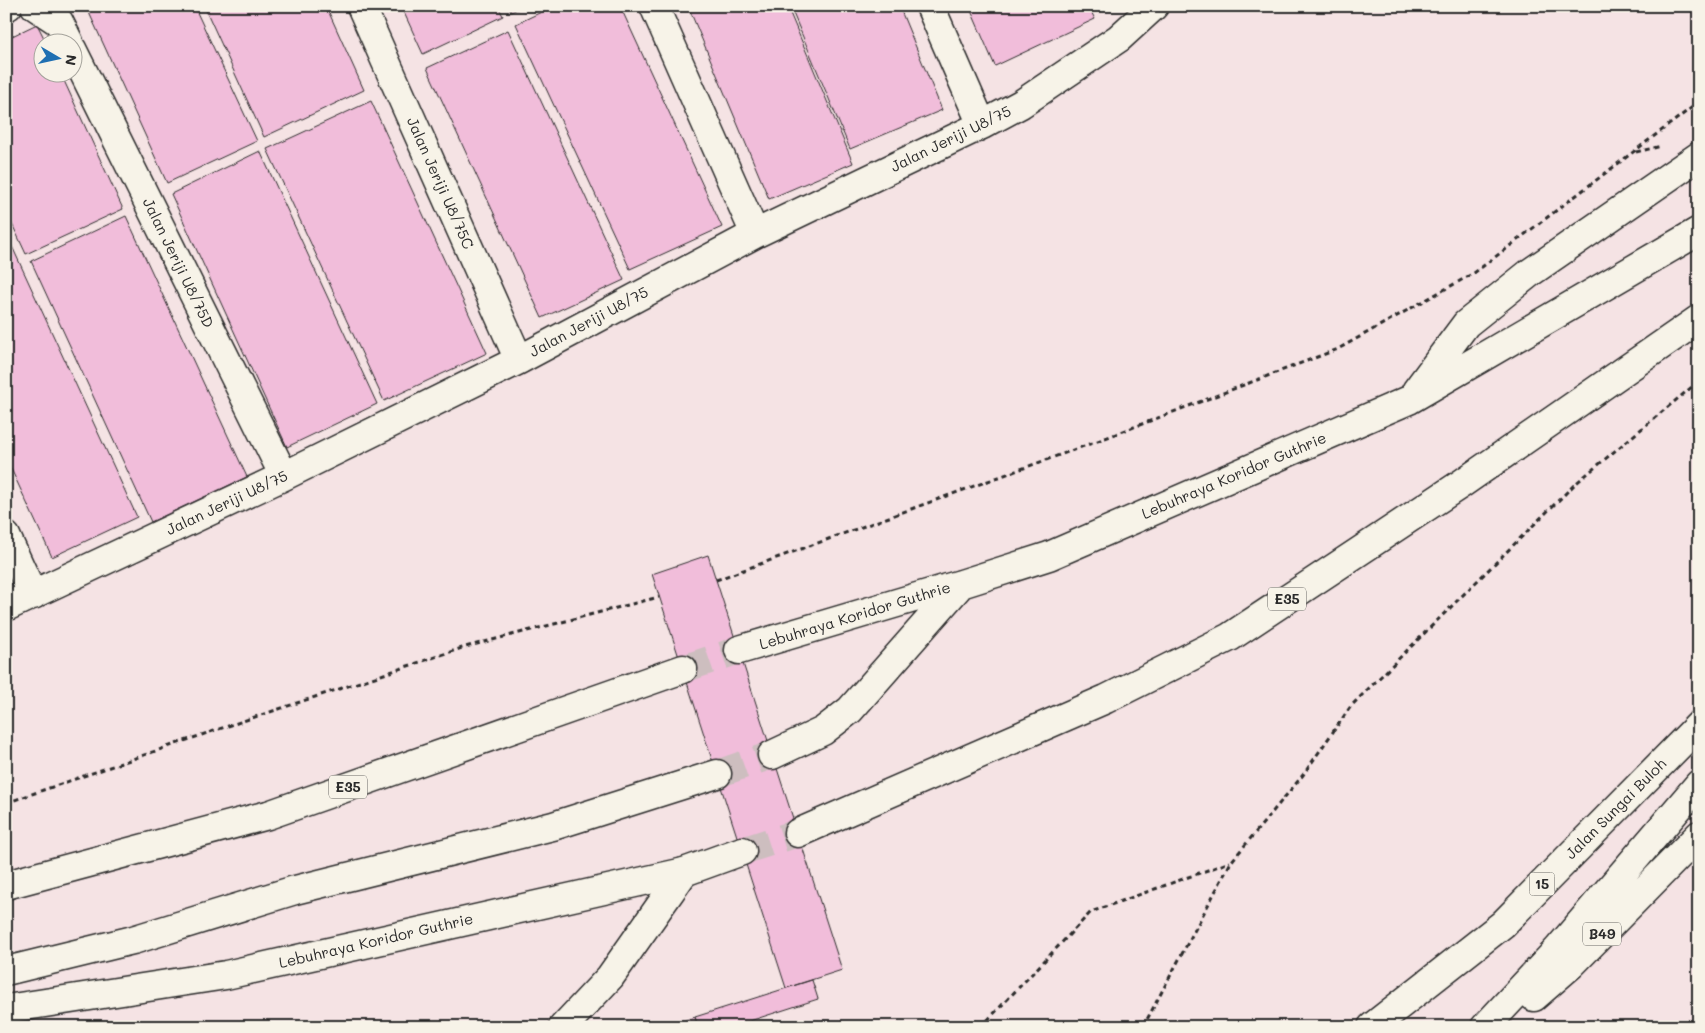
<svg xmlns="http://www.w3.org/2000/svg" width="1705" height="1033" viewBox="0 0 1705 1033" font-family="Mali,sans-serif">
	<rect width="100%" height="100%" fill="#f5e3e4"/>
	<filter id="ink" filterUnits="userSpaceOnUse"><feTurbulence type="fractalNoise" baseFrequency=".02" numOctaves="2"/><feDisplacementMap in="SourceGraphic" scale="10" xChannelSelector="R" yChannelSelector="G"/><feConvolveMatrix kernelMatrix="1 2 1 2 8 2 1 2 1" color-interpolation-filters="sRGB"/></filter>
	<g filter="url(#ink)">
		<path fill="#f1bdda" stroke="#2b2b2b" d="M86,6H194L257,141L167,183Z
			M204,6H326L364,90L264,137Z
			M401,6H498L503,16L423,54Z
			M508,6H524L511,12Z
			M554,6H620L722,227L630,269L516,24Z
			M688,6H787L853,163L769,199Z
			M790,6H899L942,110L850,149Z
			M969,6H1088L1095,19L995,66Z
			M37,24L46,42H42V72H60L123,209L26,254L6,211V39Z
			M508,30L624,280L542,318L427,68Z
			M371,101L487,353L384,401L267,149Z
			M260,151L377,404L287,447L171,194Z
			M126,216L247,477L151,522L31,261Z
			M10,242L137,517L52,557L6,458V244Z
			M708,555L842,970L786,988L652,574Z
			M812,980L818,999L731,1027H698L695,1017Z
			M695,1017L698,1027H664Z"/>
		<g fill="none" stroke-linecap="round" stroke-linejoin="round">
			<path stroke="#cdbebf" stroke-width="28" stroke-dasharray="28 14" stroke-linecap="butt" d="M683,669L739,650
				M717,774L772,755
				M742,851L798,833"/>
			<defs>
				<path id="minor" d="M35,6L59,22L69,42
					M361,6L519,360
					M654,6L755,234
					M930,6L982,125
					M6,7L8,6
					M72,49L284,476
					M6,536L33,595
					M6,607L284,476L519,360L755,234L982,125L1021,104L1119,38L1154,6
					M563,1027L610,977L684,872"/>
				<path id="highway" d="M1416,391L1466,324L1531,272L1699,156
					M739,650L961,584L1049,556L1409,400L1699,231
					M772,755L823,731L850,710L961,584
					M798,833L1106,699L1230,637L1461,484L1699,319
					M6,885L268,815L683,669
					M6,971L133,940L295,890L553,826L717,774
					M1534,997L1572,964L1699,835
					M6,1009L226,975L684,872L742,851
					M1372,1027L1503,924L1699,725
					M1485,1027L1558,949L1699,784"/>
			</defs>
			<use href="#minor" stroke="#2b2b2b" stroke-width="31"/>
			<use href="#highway" stroke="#2b2b2b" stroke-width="31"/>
			<path stroke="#2b2b2b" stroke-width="3" stroke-dasharray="5 4" stroke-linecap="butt" d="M1636,152L1662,146
				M716,580L1087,445L1338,349L1474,273L1699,102
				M6,803L216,730L465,647L659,597
				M981,1027L1091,912L1230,862
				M1143,1027L1231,862L1303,775L1351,706L1574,485L1699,381"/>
			<use href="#minor" stroke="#f7f3e8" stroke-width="28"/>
			<use href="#highway" stroke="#f7f3e8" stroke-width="28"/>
		</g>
	</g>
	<g text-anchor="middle" stroke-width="4" stroke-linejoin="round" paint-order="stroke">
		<g fill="#f7f3e8" stroke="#686764" stroke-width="1">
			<rect x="1268" y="587.5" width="38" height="23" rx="4"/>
			<rect x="329" y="775.5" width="38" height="23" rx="4"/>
			<rect x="1529.5" y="872.5" width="25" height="23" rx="4"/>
			<rect x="1583" y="922.5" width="38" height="23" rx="4"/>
		</g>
		<g font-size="14" font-weight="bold" fill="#2b2b2b">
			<text x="1287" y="604">E35</text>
			<text x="348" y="792">E35</text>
			<text x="1542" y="889">15</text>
			<text x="1602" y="939">B49</text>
		</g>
		<g font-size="15" fill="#2b2b2b" stroke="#f7f3e8">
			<text transform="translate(951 139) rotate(-26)" y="5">Jalan Jeriji U8/75</text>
			<text transform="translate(440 183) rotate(66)" y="5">Jalan Jeriji U8/75C</text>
			<text transform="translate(178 263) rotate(64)" y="5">Jalan Jeriji U8/75D</text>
			<text transform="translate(589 322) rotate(-28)" y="5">Jalan Jeriji U8/75</text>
			<text transform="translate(1234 476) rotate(-23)" y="5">Lebuhraya Koridor Guthrie</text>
			<text transform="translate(227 503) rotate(-25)" y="5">Jalan Jeriji U8/75</text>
			<text transform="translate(855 616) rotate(-17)" y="5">Lebuhraya Koridor Guthrie</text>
			<text transform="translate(1616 809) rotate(-45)" y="5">Jalan Sungai Buloh</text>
			<text transform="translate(376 941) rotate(-13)" y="5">Lebuhraya Koridor Guthrie</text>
		</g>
	</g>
	<rect width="1705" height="1033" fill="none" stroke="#f7f3e8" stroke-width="25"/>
	<rect x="12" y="12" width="1680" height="1008" fill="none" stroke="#2b2b2b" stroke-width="2" filter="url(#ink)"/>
	<g transform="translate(58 58) rotate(99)"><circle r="24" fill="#f7f3e8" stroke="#a5a39c"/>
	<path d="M0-4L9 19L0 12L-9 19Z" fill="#1f6fb2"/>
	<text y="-8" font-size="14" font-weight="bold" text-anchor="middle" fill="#2b2b2b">N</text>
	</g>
</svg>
